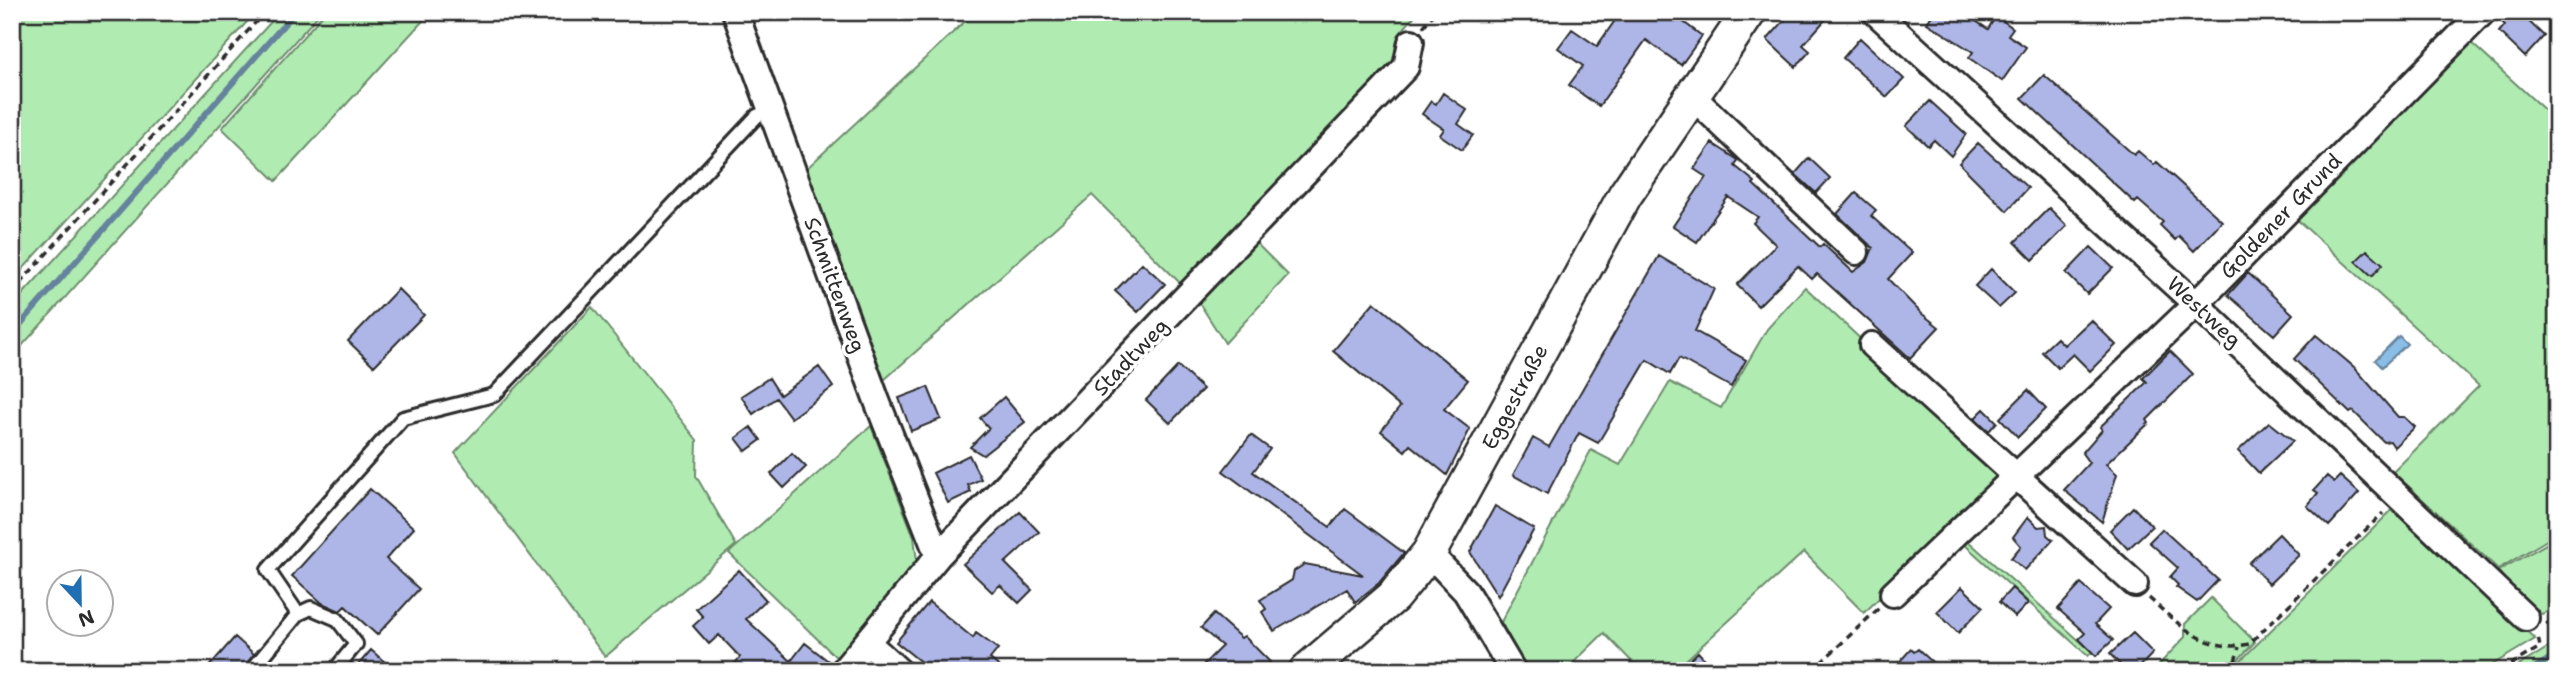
<svg xmlns="http://www.w3.org/2000/svg" width="2569" height="683" viewBox="0 0 2569 683" font-family="'Shantell Sans',sans-serif">
	<rect width="100%" height="100%" fill="#fff"/>
	<filter id="ink" filterUnits="userSpaceOnUse"><feTurbulence type="fractalNoise" baseFrequency=".0143" numOctaves="2"/><feDisplacementMap in="SourceGraphic" scale="14" xChannelSelector="R" yChannelSelector="G"/><feConvolveMatrix kernelMatrix="1 2 1 2 8 2 1 2 1" color-interpolation-filters="sRGB"/></filter>
	<g filter="url(#ink)">
		<path fill="#b0ecb2" stroke="#6e8c6e" stroke-width="2" d="M12,12H256L12,281Z
			M280,12H321L12,357V306Z
			M325,12H431L276,181L222,128Z
			M975,12H1418L1401,32L1395,63L1185,288L1092,195L884,380L806,169Z
			M2468,40L2549,114L2557,106V534L2498,569L2393,472L2479,386L2291,214Z
			M1256,243L1288,275L1225,343L1198,301Z
			M1805,287L2005,474L1864,613L1804,552L1674,671H1641L1604,633L1565,671H1527L1501,622L1591,450L1620,465L1670,382L1721,408L1767,329Z
			M592,307L697,440L696,476L736,545L605,657L455,453Z
			M871,426L914,537L917,562L838,659L729,553Z
			M2396,506L2535,639L2482,671H2230Z
			M2557,538V607L2542,614L2529,608L2498,571Z
			M1967,540L2092,652L2088,656L1964,544Z
			M2211,598L2255,642L2227,671H2153L2185,637V624Z
			M2557,642V671H2510Z"/>
		<path fill="#8bbee7" stroke="#65839c" stroke-width="2" d="M2399,336L2407,344L2382,367L2375,360Z"/>
		<g fill="none" stroke-linecap="round" stroke-linejoin="round">
			<path stroke="#65839c" stroke-width="6" d="M12,334L295,12
				M2530,671L2557,654"/>
		</g>
		<path fill="#aeb6e7" stroke="#2b2b2b" stroke-width="2" d="M1621,12H1670L1702,36L1681,65L1646,40L1599,106L1569,85L1583,66L1558,48L1572,29L1597,46Z
			M1792,12H1832L1803,45L1810,51L1796,67L1767,40Z
			M1934,12H1962L1988,29L1996,16L2013,28L2008,35L2026,47L2002,81L1969,58L1973,52L1927,23Z
			M2508,12H2519L2544,36L2525,57L2499,32L2505,25L2500,20Z
			M1860,38L1904,79L1887,97L1843,58Z
			M2044,75L2134,155L2138,151L2154,165L2157,162L2222,221L2194,251L2179,236L2175,240L2160,225L2163,222L2138,200L2135,203L2022,98Z
			M1443,93L1467,110L1458,124L1473,135L1462,150L1440,135L1444,129L1422,114L1431,101L1436,104Z
			M1930,101L1966,134L1951,156L1934,140L1928,146L1906,126Z
			M1712,143L1738,160L1735,166L1755,182L1753,184L1820,247L1823,244L1853,272L1867,262L1873,248L1837,214L1856,193L1876,210L1871,216L1912,253L1888,279L1921,313L1939,327L1910,358L1817,274L1812,279L1798,266L1758,306L1737,285L1776,245L1753,223L1758,217L1728,197L1697,242L1673,226L1706,177L1694,169Z
			M1978,143L2028,188L2007,211L1959,163Z
			M1809,158L1830,178L1816,193L1795,174Z
			M2049,208L2067,226L2033,260L2015,242Z
			M2091,247L2113,268L2087,294L2066,273Z
			M2367,250L2383,264L2372,276L2356,261Z
			M1659,256L1714,289L1695,331L1746,360L1731,387L1679,358L1670,374L1647,360L1598,443L1579,433L1547,494L1513,475L1533,438L1549,447Z
			M1142,263L1165,284L1138,312L1115,291Z
			M1991,269L2015,293L1999,308L1975,286Z
			M2248,273L2293,314L2274,335L2228,295Z
			M398,289L424,315L374,366L348,341Z
			M1374,302L1468,380L1444,409L1470,429L1447,475L1410,445L1405,451L1381,431L1400,407L1333,351Z
			M2091,320L2116,345L2090,371L2073,354L2058,368L2042,352L2057,338L2064,345Z
			M2316,335L2354,367L2398,417H2404L2415,427L2394,447L2390,441L2384,442L2353,411L2350,413L2294,359Z
			M2170,351L2193,374L2147,420L2149,423L2106,464L2117,474L2102,522L2064,490L2089,463L2082,453L2102,430L2100,427L2147,382L2143,378Z
			M1178,366L1203,389L1170,423L1146,400Z
			M819,367L833,387L791,418L776,398L753,414L741,396L769,378L780,395Z
			M928,387L941,419L911,431L899,398Z
			M2028,390L2046,409L2018,437L2000,418Z
			M1004,397L1025,422L983,455L970,447L989,428L980,418Z
			M1984,409L1997,422L1989,431L1975,418Z
			M2269,422L2293,441L2259,473L2238,451Z
			M751,427L761,440L746,451L736,438Z
			M1251,435L1270,449L1253,472L1330,527L1345,509L1404,553L1379,583L1355,602L1347,589L1274,631L1262,612L1266,609L1260,600L1292,580L1294,571L1305,564L1363,575L1223,471Z
			M792,453L806,467L784,488L771,474Z
			M969,455L981,479L968,485L971,492L948,503L933,473Z
			M2327,476L2334,482L2340,476L2359,493L2329,526L2307,506L2318,493L2314,490Z
			M370,489L414,528L386,559L419,589L377,635L345,606L340,611L322,603L292,576Z
			M1495,506L1534,529L1498,596L1470,552Z
			M2133,507L2152,526L2128,549L2110,530Z
			M1020,512L1039,532L1005,563L1032,590L1019,603L1000,585L992,592L963,564Z
			M2028,517L2038,527L2046,526L2047,535L2053,540L2025,570L2011,558L2021,546L2013,537Z
			M2162,529L2218,580L2197,602L2176,587L2178,585L2170,577L2178,568L2149,542Z
			M2279,534L2299,555L2269,584L2249,563Z
			M739,570L766,600L746,619L791,661L805,643L831,663L828,671H729L740,657L719,635L709,644L693,626L703,617L696,609Z
			M2081,584L2109,609L2095,624L2113,640L2096,656L2079,639L2085,633L2058,609Z
			M1962,587L1983,607L1958,633L1937,612Z
			M2012,588L2028,603L2015,617L1999,602Z
			M929,602L973,638L976,633L998,649L990,659L1005,671H932L896,642Z
			M1214,614L1241,638L1244,636L1270,662L1261,671H1197L1222,646L1201,628Z
			M2133,633L2153,653L2136,671H2126L2110,654Z
			M235,637L254,654L243,668L241,671H205Z
			M1911,649L1914,652L1918,649L1942,671H1891Z
			M371,650L395,671H353Z
			M1698,652L1715,671H1678Z"/>
		<g fill="none" stroke-linecap="round" stroke-linejoin="round">
			<defs>
				<path id="lane" d="M298,614L311,608L337,619L356,644L334,671
					M251,671L298,614L268,570L403,418L494,395L757,116L771,110"/>
				<path id="street" d="M735,12L877,401L938,556
					M1875,12L2196,304L2526,618
					M1692,96L1856,252
					M1872,345L2135,584
					M1429,553L1466,592L1513,671
					M1893,594L2196,304L2483,12
					M867,642L899,671
					M843,671L938,556L1406,67L1411,42"/>
				<path id="secondary" d="M1306,671L1393,597L1429,553L1625,195L1749,12"/>
			</defs>
			<use href="#lane" stroke="#2b2b2b" stroke-width="18"/>
			<use href="#street" stroke="#2b2b2b" stroke-width="30"/>
			<use href="#secondary" stroke="#2b2b2b" stroke-width="38"/>
			<path stroke="#2b2b2b" stroke-width="3.5" stroke-dasharray="7 5" stroke-linecap="butt" d="M1423,27L1435,12
				M12,292L265,12
				M2149,598C2177,623 2207,654 2249,644L2383,513
				M2546,624L2557,620
				M1812,671L1879,608
				M2228,671L2234,665L2239,647
				M2500,671L2540,647L2538,637"/>
			<use href="#lane" stroke="#fff" stroke-width="12"/>
			<use href="#street" stroke="#fff" stroke-width="24"/>
			<use href="#secondary" stroke="#fff" stroke-width="33"/>
		</g>
	</g>
	<g text-anchor="middle" stroke-width="7" stroke-linejoin="round" paint-order="stroke">
		<g font-size="21" fill="#2b2b2b" stroke="#fff">
			<text transform="translate(2281 216) rotate(-46)" y="7">Goldener Grund</text>
			<text transform="translate(835 285) rotate(70)" y="7">Schmittenweg</text>
			<text transform="translate(2204 312) rotate(43)" y="7">Westweg</text>
			<text transform="translate(1131 357) rotate(-46)" y="7">Stadtweg</text>
			<text transform="translate(1515 397) rotate(-62)" y="7">Eggestraße</text>
		</g>
	</g>
	<rect width="2569" height="683" fill="none" stroke="#fff" stroke-width="42"/>
	<rect x="21" y="21" width="2527" height="641" fill="none" stroke="#2b2b2b" stroke-width="2.5" filter="url(#ink)"/>
	<g transform="translate(80 603) rotate(158)"><circle r="33" fill="#ffffff" stroke="#aaaaaa" stroke-width="2"/>
	<path d="M0-5L12 26L0 18L-12 26Z" fill="#1f6fb2"/>
	<text y="-10" font-size="19" font-weight="bold" text-anchor="middle" fill="#2b2b2b">N</text>
	</g>
</svg>
